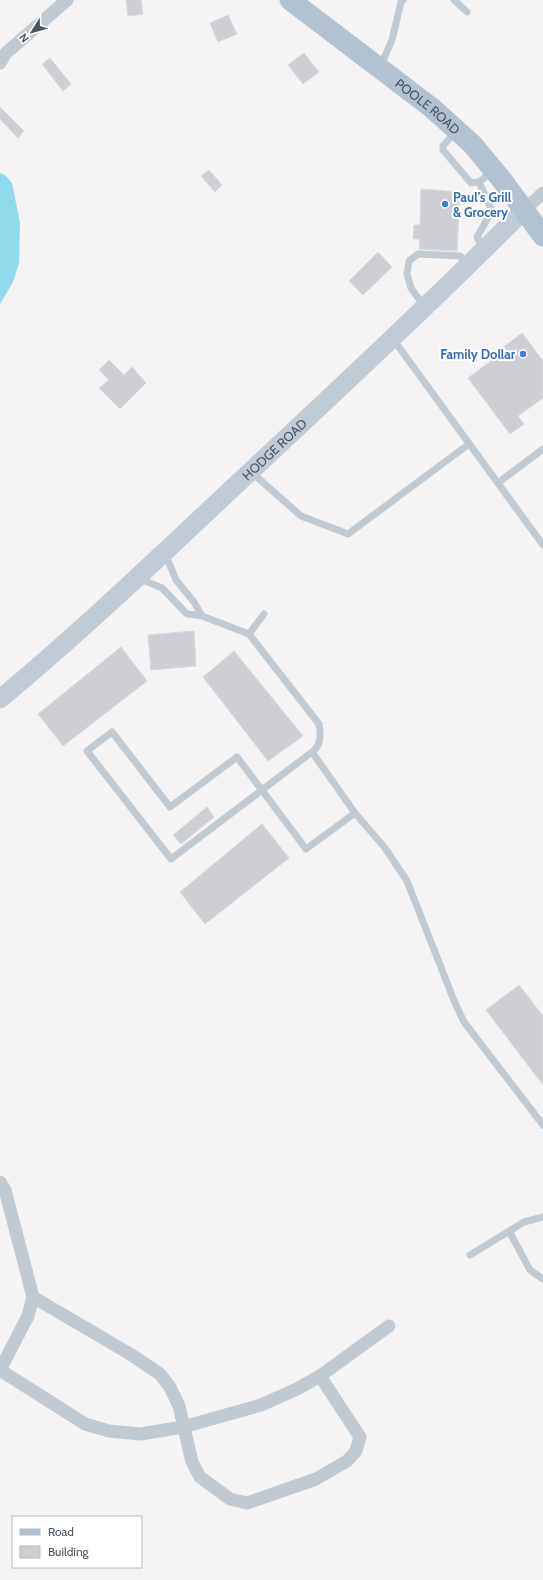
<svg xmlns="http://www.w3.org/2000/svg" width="543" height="1580" viewBox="0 0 543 1580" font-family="Cabin,sans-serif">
	<rect width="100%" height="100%" fill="#f5f3f3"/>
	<path fill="#90daee" d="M0,173L5,175L12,183L20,223L19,263L13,282L0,304Z"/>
	<path fill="#cdcfd5" stroke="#d7d9de" d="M126,0H141L143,14L128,16Z
		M228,15L237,34L218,42L210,23Z
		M304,53L319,72L303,84L288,65Z
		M50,58L71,84L63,91L42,64Z
		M0,107L24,131L18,138L0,119Z
		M209,170L222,185L215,192L201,176Z
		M421,189L460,192L457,251L419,249L420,239H413L414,225H420Z
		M378,252L392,267L363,295L349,281Z
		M522,333L543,361V398L518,416L524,424L510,434L468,378L499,355L497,352Z
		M109,360L124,375L132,367L146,383L120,409L99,388L109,380L99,370Z
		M194,631L196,666L151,670L148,635Z
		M121,647L147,681L63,746L38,714Z
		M234,651L303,736L268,761L203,677Z
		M207,807L214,817L181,844L173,835Z
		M262,824L289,858L205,924L180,892Z
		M519,985L543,1016V1085L486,1010Z"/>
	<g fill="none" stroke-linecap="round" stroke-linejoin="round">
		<path stroke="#c1cad2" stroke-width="7" d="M454,0L467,12
			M381,65L392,40L401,2L403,0
			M455,132L443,146V150L471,183L479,182L492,172
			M479,182L492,211L477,237L483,248
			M424,306L411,288L407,274L409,261L418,254L460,256L468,263
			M393,339L543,545
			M250,471L301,516L348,534L469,444
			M498,483L543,449
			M165,553L176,580L194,602L202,616
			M138,578L162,588L187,614L202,616L249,634L319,724C321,734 321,746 312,752L171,859L87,751L112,732L170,807L237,757L306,849L355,813L312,752
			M249,634L264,614
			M355,813L385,848L407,881L455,1003L464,1022L543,1125
			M509,1231L530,1270L543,1279
			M470,1255L524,1222L543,1217"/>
		<path stroke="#c1cad2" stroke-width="13" d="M0,63L6,53L67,0
			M524,210L543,193
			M0,1182L5,1190L33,1297L28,1316L0,1370
			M33,1297L130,1354L160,1374L170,1387L179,1406L192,1462L200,1477L230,1499L247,1503L316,1479L347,1461L356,1451L360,1437L320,1376
			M0,1370L85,1424L109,1431L141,1434L183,1427L261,1405L297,1389L320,1376L389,1326"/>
		<path stroke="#c1cbd6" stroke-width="19" id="s1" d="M0,699C87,627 168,548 251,471C343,385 435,299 524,210"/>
		<path stroke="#b3c2d1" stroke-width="21" id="s2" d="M290,0L432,108L472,144L502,180L543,236"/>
	</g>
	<g fill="#3f7fe0" stroke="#fff" stroke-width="1.5">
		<circle cx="445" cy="204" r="4"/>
		<circle cx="523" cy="354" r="4"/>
	</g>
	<g text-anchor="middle" stroke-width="4" stroke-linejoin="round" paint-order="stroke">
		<g font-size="13" fill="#4a5661" stroke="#fff">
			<text dy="5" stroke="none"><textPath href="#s2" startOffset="174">POOLE ROAD</textPath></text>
			<text dy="5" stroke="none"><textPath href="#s1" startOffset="371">HODGE ROAD</textPath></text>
		</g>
		<g font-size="13" font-weight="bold" fill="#366cbe" stroke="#fff" text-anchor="start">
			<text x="453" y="202">Paul’s Grill<tspan x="453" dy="15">&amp; Grocery</tspan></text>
			<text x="515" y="359" text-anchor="end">Family Dollar</text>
		</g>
	</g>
	<rect x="12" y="1516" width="130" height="52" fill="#ffffff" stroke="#b7bbc0"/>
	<rect x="20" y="1529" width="20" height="6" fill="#b3c2d1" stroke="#b7bbc0"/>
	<text x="48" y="1536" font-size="12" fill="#4a5661">Road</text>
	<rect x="20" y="1546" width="20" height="12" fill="#cdcfd5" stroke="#b7bbc0"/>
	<text x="48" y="1556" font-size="12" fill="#4a5661">Building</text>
	<g transform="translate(32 32) rotate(233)" stroke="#ffffff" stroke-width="3" paint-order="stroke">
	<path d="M0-3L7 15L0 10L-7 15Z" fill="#4a5661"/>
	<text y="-6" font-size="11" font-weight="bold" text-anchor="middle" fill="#4a5661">N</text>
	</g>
</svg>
